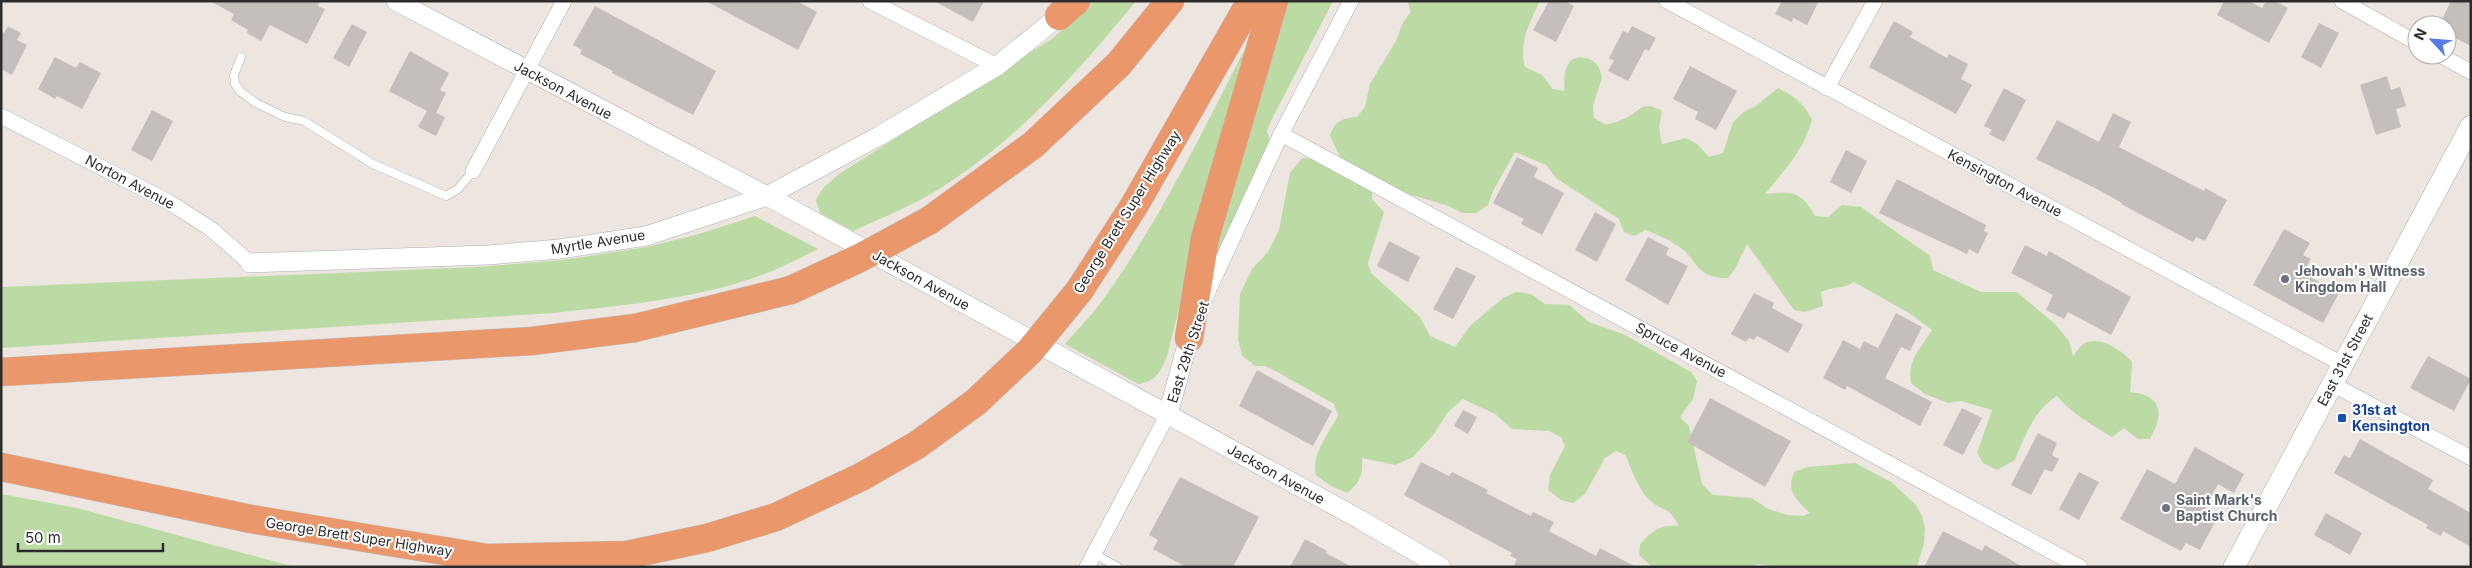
<svg xmlns="http://www.w3.org/2000/svg" width="2472" height="568" viewBox="0 0 2472 568" font-family="Inter,sans-serif">
	<rect width="100%" height="100%" fill="#ece5e0"/>
	<path fill="#bcdba4" d="M1094,1H1136C1075,76 1005,154 918,201C897,212 874,221 853,231L820,213L816,200L823,188L839,174L1053,38Z
		M1289,1H1333L1271,121L1267,131L1270,142L1210,271L1212,245Z
		M1407,1H1540C1530,22 1518,43 1525,67L1542,75L1553,89L1564,91C1565,82 1563,71 1569,63C1575,54 1592,57 1598,66C1600,69 1601,74 1602,77L1593,106L1594,118L1606,125C1612,123 1620,121 1626,118C1642,109 1643,100 1662,111L1659,127L1662,144L1686,138L1697,144L1709,157L1723,153L1733,122L1745,111L1756,106L1778,88C1794,96 1803,103 1812,119C1804,150 1785,170 1765,194C1793,191 1801,191 1815,216L1828,217L1842,205L1861,207L1930,256L1933,270L1981,292H2017L2055,324L2069,341L2073,356C2076,353 2079,347 2083,344C2099,334 2123,351 2132,362L2130,392C2163,395 2164,414 2150,439H2138L2124,428L2112,437C2092,425 2072,414 2057,396C2035,409 2024,437 2015,460L1997,470L1983,463L1977,453L1992,410L1961,401L1948,403L1925,394L1911,383C1907,360 1921,348 1932,330L1909,313L1854,282C1842,290 1833,286 1821,292L1823,306L1805,312L1794,310L1747,244L1735,269L1728,278C1697,278 1700,264 1681,248C1671,240 1657,235 1646,230L1634,236L1624,232L1619,219L1556,178L1546,165L1515,152L1493,191L1488,205L1476,213H1462L1446,205L1408,194L1373,176L1372,199L1384,212L1368,263L1371,273L1420,317L1430,336L1455,347L1470,326L1503,298L1516,292L1531,294L1545,304L1569,305L1589,322L1625,335L1691,372L1697,381L1693,399L1680,417L1689,426L1702,484L1713,495L1752,498L1768,509L1788,515L1803,516L1810,513C1796,499 1786,493 1794,472L1807,467L1855,463L1891,482L1916,505L1922,516L1925,528L1924,543L1917,567H1780L1758,564L1749,567H1652L1639,555L1640,544C1655,529 1659,525 1679,526C1668,506 1669,514 1653,503C1641,495 1630,468 1626,455L1616,451L1605,458L1585,494L1573,503L1561,500L1548,490L1550,475L1565,446L1561,437L1549,431L1512,429L1495,414L1463,399L1448,412L1434,434L1413,457L1395,465L1362,458C1363,474 1361,482 1347,493L1329,485L1316,475C1311,454 1329,434 1338,415L1334,404L1281,374L1265,366H1255L1242,355L1238,339L1240,294L1252,269L1268,252L1279,230L1290,173L1302,158L1342,161L1330,136C1334,121 1343,118 1357,117L1365,107L1370,84L1396,41L1403,22L1411,12Z
		M1265,10L1223,136L1167,356C1161,371 1156,382 1138,384L1065,344C1078,329 1093,314 1104,298C1168,209 1214,107 1265,10Z
		M755,216L818,249C802,257 786,265 770,272C701,299 625,305 553,313L1,348V287L478,267L563,260L647,247L699,234Z
		M1,494L77,508L295,567H1Z"/>
	<path fill="#c4bfbc" d="M210,1H320L318,6L325,9L307,44L270,25L261,41L247,33L248,30L231,20L234,14Z
		M706,1H797L817,12L798,50Z
		M934,1H984L973,22Z
		M1549,1H1565L1574,6L1556,42L1533,30Z
		M1782,1H1819L1807,25L1793,18L1792,22L1775,14Z
		M2224,1H2249L2262,8L2266,1H2275L2288,8L2269,43L2217,15Z
		M2451,1H2471V46L2447,34V25H2439Z
		M595,6L716,71L693,115L612,73L613,71L580,54L582,50L573,45Z
		M1894,21L1913,32L1910,37L1947,58L1949,54L1968,64L1961,79L1972,85L1956,114L1869,67Z
		M2319,23L2339,33L2321,68L2301,57Z
		M352,24L367,32L349,67L333,58Z
		M8,26L21,33L17,40L27,45L12,75L3,70L1,73V31L4,33Z
		M1632,26L1656,38L1649,51L1645,49L1628,81L1608,71L1614,61L1609,58L1623,31L1628,33Z
		M410,51L449,73L440,90L446,93L436,113L445,117L436,136L418,127L427,111L389,91Z
		M55,57L76,68L80,62L101,73L82,109L57,96L55,99L38,89Z
		M1690,66L1737,91L1716,130L1695,119L1698,112L1673,99Z
		M2387,76L2391,90L2400,87L2406,106L2396,109L2401,127L2376,135L2360,85Z
		M2004,88L2026,100L2004,142L1989,134L1992,130L1984,126Z
		M152,110L173,121L152,161L131,150Z
		M2113,113L2131,122L2119,147L2204,191L2205,188L2227,200L2205,241L2196,237L2193,242L2121,204L2122,203L2095,188L2036,159L2057,120L2099,142Z
		M1846,150L1867,161L1851,193L1830,182Z
		M1517,157L1538,168L1534,177L1564,193L1542,235L1521,224L1524,219L1493,203Z
		M1897,179L1986,225L1984,231L1988,233L1978,254L1969,249L1967,254L1879,213Z
		M1595,212L1616,224L1597,262L1575,250Z
		M2284,229L2310,243L2303,255L2311,259L2303,273L2339,293L2323,323L2253,285Z
		M1648,237L1669,248L1666,255L1688,266L1668,305L1625,280Z
		M1389,241L1420,257L1408,282L1377,266Z
		M2025,245L2047,256L2049,251L2131,297L2111,335L2068,312L2064,319L2046,310L2053,295L2011,273Z
		M1456,267L1476,276L1453,319L1433,309Z
		M1754,293L1774,303L1772,308L1803,325L1788,353L1757,336L1754,340L1749,338L1746,342L1731,334Z
		M1896,313L1922,327L1910,351L1901,347L1885,378L1932,402L1920,426L1847,386L1845,390L1823,378L1843,340L1860,349L1864,341L1878,348Z
		M2428,356L2471,379L2454,411L2410,388Z
		M1257,370L1332,411L1313,446L1239,406Z
		M1710,398L1791,441L1765,487L1687,442Z
		M1962,408L1982,418L1963,455L1943,445Z
		M1463,410L1477,417L1468,434L1454,426Z
		M2038,433L2057,443L2052,455L2059,459L2052,472L2045,469L2031,495L2011,485Z
		M2360,439L2433,480L2428,489L2471,513V547L2443,531L2441,536L2426,528L2428,525L2334,473L2344,455L2350,458Z
		M2195,447L2244,474L2234,493L2218,484L2203,513L2216,520L2200,550L2186,543L2181,551L2120,519L2147,469L2175,484Z
		M1421,462L1449,476L1452,472L1488,490L1486,493L1531,516L1533,512L1554,522L1549,531L1596,556L1600,548L1636,567H1513L1517,559L1510,556L1512,553L1404,495Z
		M2079,472L2099,482L2079,520L2059,509Z
		M1180,477L1259,517L1233,567H1186L1153,549L1158,540L1149,535Z
		M2326,513L2362,533L2350,555L2314,535Z
		M1943,531L1982,551L1985,545L2023,567H1924Z
		M1305,539L1327,551L1326,553L1352,567H1290Z"/>
	<g fill="none" stroke-linecap="round" stroke-linejoin="round">
		<defs>
			<path id="service" d="M241,57L234,75L235,84L241,92L256,103L285,117L304,121L373,164L446,196L458,189L473,171
				M1094,554L1118,567"/>
			<path id="minor" d="M870,1L997,66
				M1667,1L2342,364
				M2342,1L2417,43
				M2440,55L2471,72
				M1827,88L1875,1
				M1,116L169,202L211,229L250,263
				M1281,134L2080,567
				M473,171L564,1
				M1204,300L1281,134L1351,1
				M2332,384L2471,458
				M1087,567L1168,414"/>
			<path id="tertiary" d="M396,1L767,196L1361,520L1441,567
				M250,263L488,255L560,249L646,236L767,196L879,136L997,66L1059,16
				M1168,414L1189,338"/>
			<path id="secondary" d="M2234,567L2471,126"/>
			<path id="motorway" d="M1059,16L1076,1
				M930,220L1033,145L1119,64L1170,1
				M1079,291L1134,206L1251,1
				M1189,338L1205,238L1274,1
				M1,372L532,341L635,328L791,290
				M1,467L251,519L487,558L627,555L707,538L776,517L861,477L917,445L976,402"/>
		</defs>
		<use href="#service" stroke="#acafb6" stroke-width="9"/>
		<use href="#minor" stroke="#acafb6" stroke-width="16"/>
		<use href="#tertiary" stroke="#acafb6" stroke-width="20"/>
		<use href="#secondary" stroke="#acafb6" stroke-width="22"/>
		<use href="#motorway" stroke="#c4c4c4" stroke-width="29"/>
		<use href="#service" stroke="#fff" stroke-width="8"/>
		<use href="#minor" stroke="#fff" stroke-width="15"/>
		<use href="#tertiary" stroke="#fff" stroke-width="19"/>
		<use href="#secondary" stroke="#fff" stroke-width="21"/>
		<use href="#motorway" stroke="#ea976c" stroke-width="28"/>
		<defs>
			<path id="motorway-bridge" d="M791,290L860,258L930,220
				M976,402L1030,351L1079,291"/>
		</defs>
		<use href="#motorway-bridge" stroke="#c4c4c4" stroke-width="29" stroke-linecap="butt"/>
		<use href="#motorway-bridge" stroke="#ea976c" stroke-width="28"/>
	</g>
	<g fill="#6b7280" stroke="#fff" stroke-width="2">
		<circle cx="2285" cy="279" r="5"/>
		<circle cx="2166" cy="508" r="5"/>
	</g>
	<rect fill="#1a4fb4" stroke="#fff" stroke-width="2" x="2337" y="413" width="10" height="10" rx="2.5"/>
	<g text-anchor="middle" stroke-width="4" stroke-linejoin="round" paint-order="stroke">
		<g font-size="14" fill="#2c2c2c" stroke="#fff">
			<text transform="translate(563 90) rotate(28)" y="5">Jackson Avenue</text>
			<text transform="translate(130 182) rotate(28)" y="5">Norton Avenue</text>
			<text transform="translate(2005 183) rotate(28)" y="5">Kensington Avenue</text>
			<text transform="translate(1127 212) rotate(-58)" y="5">George Brett Super Highway</text>
			<text transform="translate(598 242) rotate(-9)" y="5">Myrtle Avenue</text>
			<text transform="translate(921 280) rotate(29)" y="5">Jackson Avenue</text>
			<text transform="translate(1681 350) rotate(28)" y="5">Spruce Avenue</text>
			<text transform="translate(1188 352) rotate(-72)" y="5">East 29th Street</text>
			<text transform="translate(2345 360) rotate(-62)" y="5">East 31st Street</text>
			<text transform="translate(1276 474) rotate(29)" y="5">Jackson Avenue</text>
			<text transform="translate(359 537) rotate(9)" y="5">George Brett Super Highway</text>
		</g>
		<g font-size="14" font-weight="bold" fill="#5b616d" stroke="#fff" text-anchor="start">
			<text x="2295" y="276">Jehovah's Witness<tspan x="2295" dy="16">Kingdom Hall</tspan></text>
			<text x="2176" y="505">Saint Mark's<tspan x="2176" dy="16">Baptist Church</tspan></text>
		</g>
		<g font-size="14" font-weight="bold" fill="#164399" stroke="#fff" text-anchor="start">
			<text x="2352" y="415">31st at<tspan x="2352" dy="16">Kensington</tspan></text>
		</g>
	</g>
	<rect width="2472" height="568" fill="none" stroke="#2c2c2c" stroke-width="5"/>
	<g transform="translate(2432 40) rotate(296)"><circle r="24" fill="#ffffff" stroke="#ababab"/>
	<path d="M0-4L9 19L0 12L-9 19Z" fill="#557de3"/>
	<text y="-8" font-size="14" font-weight="bold" text-anchor="middle" fill="#2c2c2c">N</text>
	</g>
	<path d="M18 543v8h145v-8" fill="none" stroke="#2c2c2c" stroke-width="2.5"/>
	<text x="25" y="543" font-size="15" fill="#2c2c2c" stroke="#ffffff" stroke-width="4" paint-order="stroke">50 m</text>
</svg>
